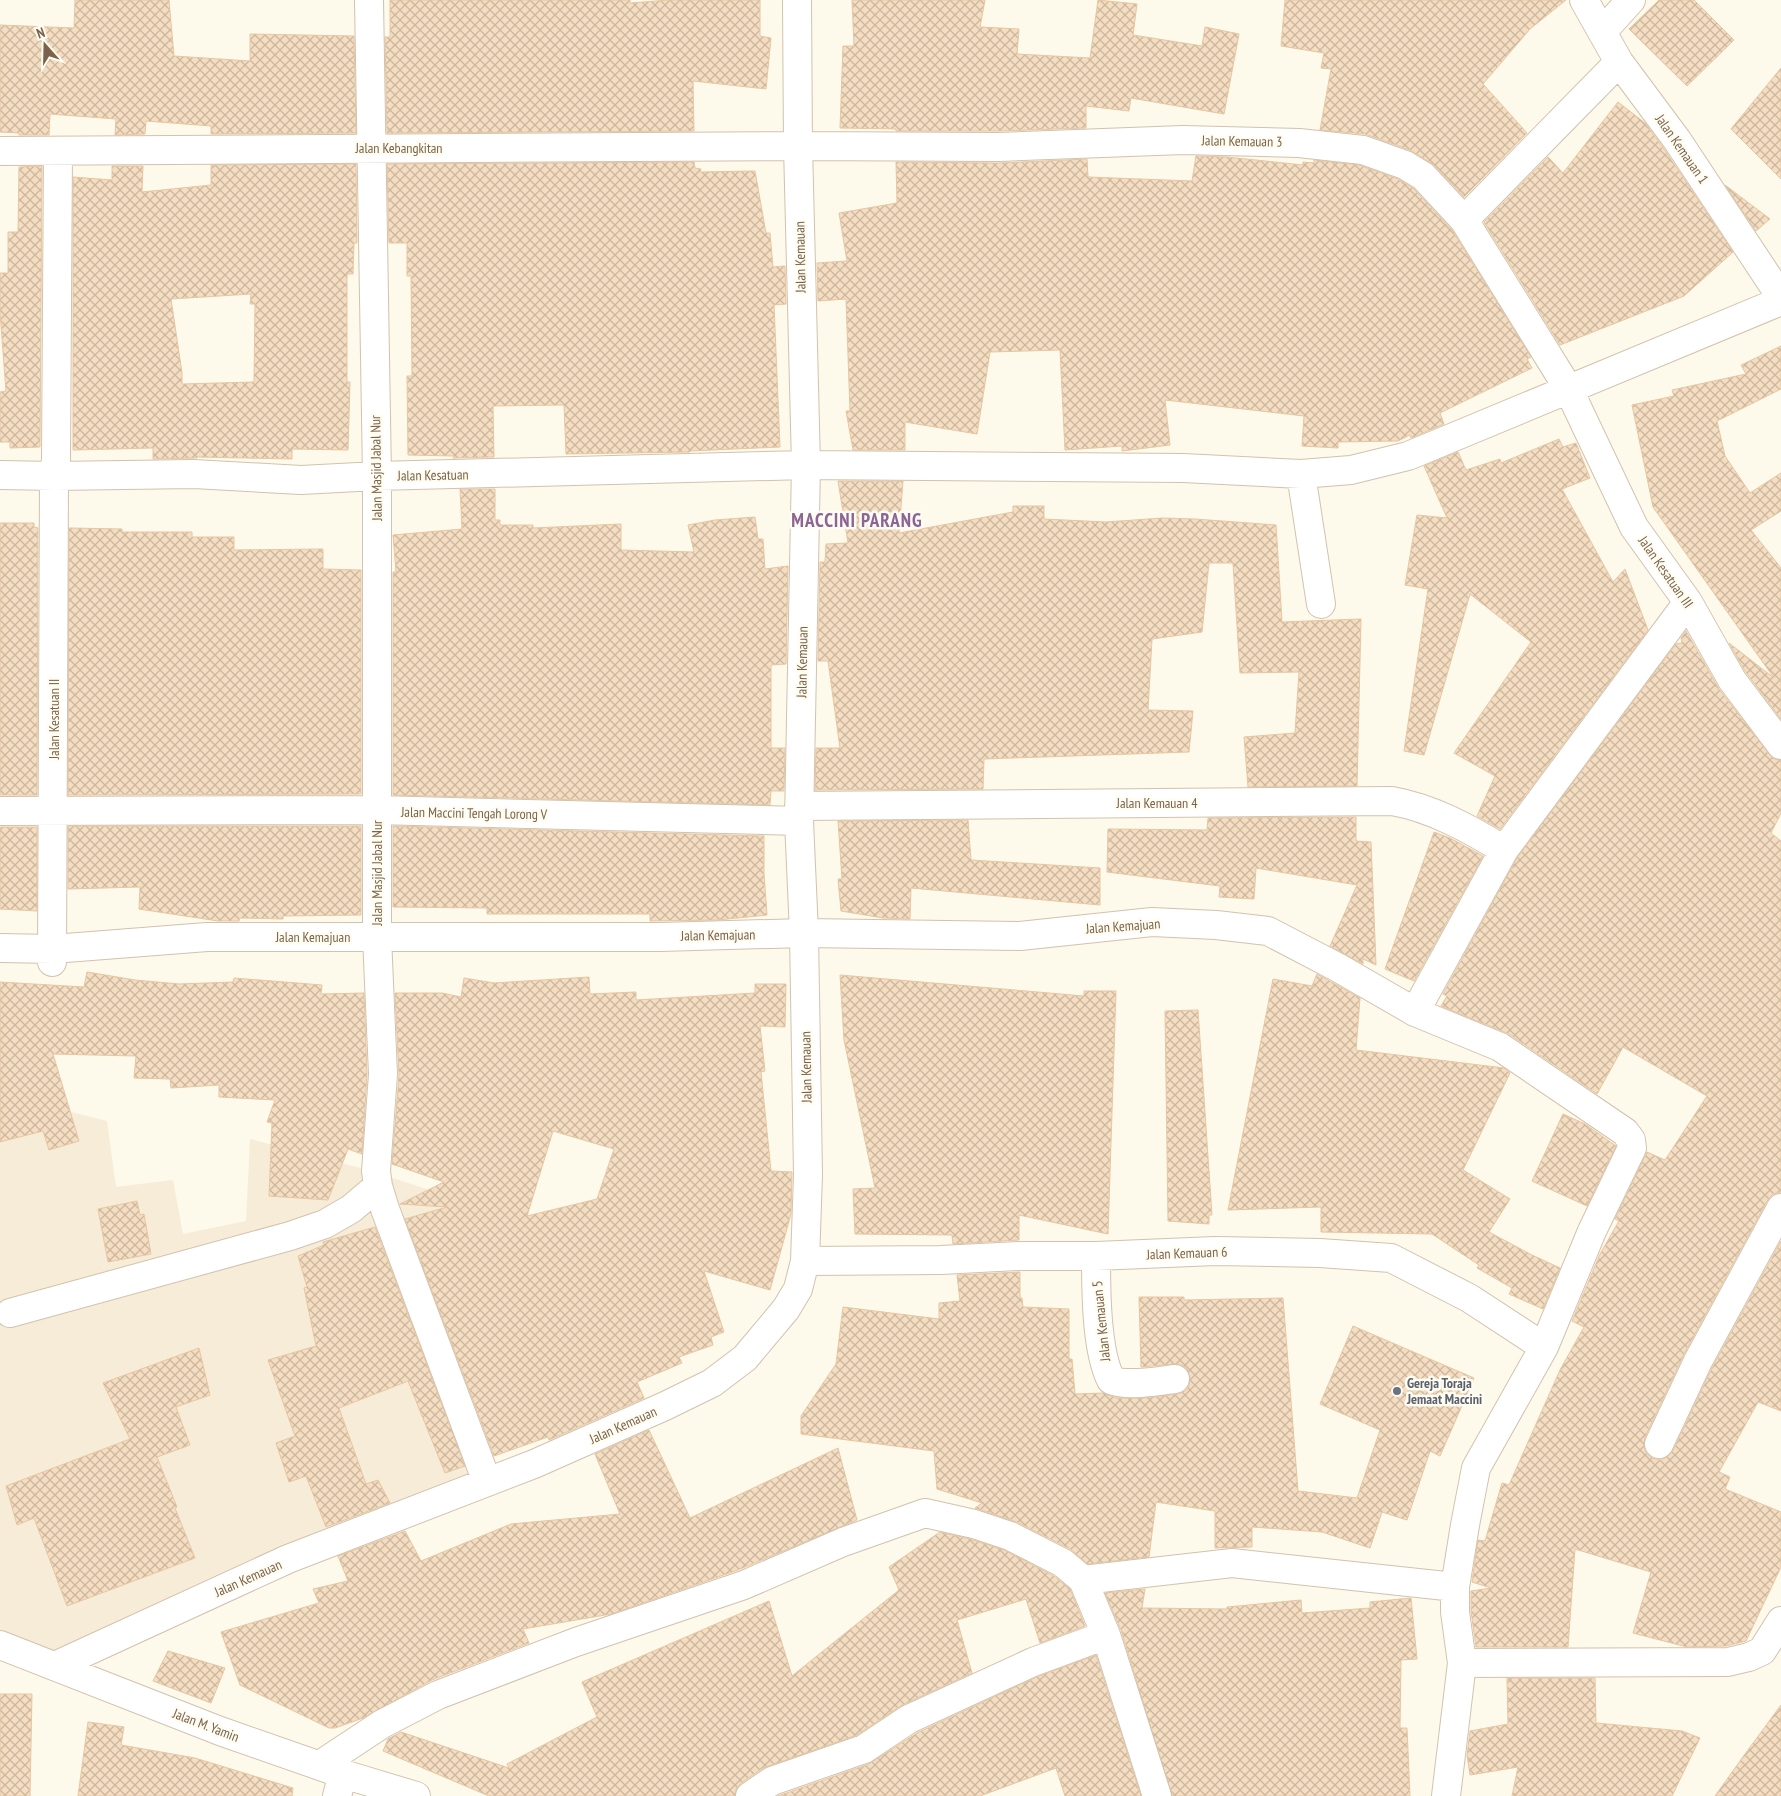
<svg xmlns="http://www.w3.org/2000/svg" width="1781" height="1796" viewBox="0 0 1781 1796" font-family="'PT Sans Narrow',sans-serif">
	<defs>
		<pattern id="building-cross-hatch" width="8" height="8" patternUnits="userSpaceOnUse" patternTransform="scale(1.25)"><rect width="8" height="8" fill="#f4ddc1"/><path d="M0 0l8 8M0 8l8-8" fill="none" stroke="#cbb79f"/></pattern>
	</defs>
	<rect width="100%" height="100%" fill="#fdf9eb"/>
	<path fill="#f6ecd8" d="M0,1094L107,1121L116,1187L173,1180L183,1234L246,1221L250,1139L368,1170L500,1213L612,1361L456,1404L484,1490L196,1586L47,1657L0,1637Z"/>
	<path fill="url(#building-cross-hatch)" stroke="#e8c6a0" fill-rule="evenodd" d="M75,0H169L174,56L250,61V34L354,36L356,133L211,134V126L146,121L145,134L115,135L116,119L50,114L49,135H19V133L0,132V25L74,28Z
		M390,0H630V3L669,0H760V36L771,38L766,89L693,81L694,131L387,133L385,37H390Z
		M852,0H985L980,27L1019,29L1017,54L1090,58L1098,0L1137,4L1133,35L1202,46L1205,27L1239,34L1224,114L1131,98L1129,111L1086,106V128L999,131H896V129L840,128L843,46H854Z
		M1285,0H1566L1530,29L1483,84L1527,133L1464,197L1434,165L1410,150L1365,134L1320,130L1331,69L1321,68L1324,53L1281,46Z
		M1659,0H1694L1734,40L1687,86L1629,29Z
		M1781,68V179L1731,129Z
		M1618,102L1645,123L1664,149L1733,252L1684,296L1560,345L1484,222L1548,157L1563,173Z
		M1196,156L1227,157L1303,165V162L1314,163V160L1359,165L1398,179L1413,188L1452,230L1531,357L1527,359L1532,368L1440,413L1444,424L1411,438L1410,435L1398,441L1338,442V448L1302,446L1304,416L1165,400L1170,445L1122,451V446L1065,450L1060,350L990,352L977,434L905,422V450H853L846,411H850L846,299L818,301L817,263L847,261L839,213L897,203L896,162L999,163L1087,159L1088,177L1192,181Z
		M694,162L695,168L701,169L700,172L755,171L766,233H770L773,267L785,266L786,304L774,305L780,447L690,451V452L566,454L564,405L493,406L494,457L453,458L454,456L408,455L407,376H412L411,276H407V243H389L387,164Z
		M356,164L357,243H354L353,274H347V382H350L348,450L292,449V459L197,457V458L155,459H153V448L73,450V177L112,180V166H143L142,192L211,185V165ZM251,294L250,304H255L254,382L182,384V373L171,299Z
		M42,166L40,447L10,448V442H0V392L6,391L0,313V273H8V232H18L19,167Z
		M1725,185L1770,219L1756,231Z
		M1781,346V389L1717,421L1725,456L1750,493L1781,473V511L1751,530L1781,568V719L1745,671L1729,643L1774,678L1653,507L1632,405L1674,396L1672,390L1746,374L1741,365Z
		M1559,439L1563,447L1576,443L1590,478L1562,489L1613,582L1625,569L1648,630L1500,829L1477,816L1495,776L1454,753L1531,642L1470,594L1424,755L1404,751L1428,589L1405,585L1417,515L1447,518L1424,466L1458,452L1466,470L1500,459L1501,463Z
		M838,481H903L899,533L1013,512V506H1044V519L1106,522L1162,518L1195,519L1276,525L1282,622L1361,619L1357,786L1248,787L1244,737L1295,733L1299,672L1240,673L1233,563H1209L1202,632L1152,639L1148,710L1193,711L1189,752L984,759L983,789L815,790L816,748H840L828,661H818L820,562H825L826,544L848,543Z
		M460,489H495V520H500V525H533V528L621,524V550L694,552L688,525L715,520L755,517L758,539H763L765,569L788,566L786,664L771,665V748H785L784,791H771L770,805L393,795V572H396L393,535L462,529Z
		M0,523H34V527L38,528L37,795H0Z
		M69,528L122,529V532H192V537H234V550L323,549V569L361,570V794L68,795Z
		M1686,631L1719,689L1769,754L1774,759L1781,760V813L1771,833L1781,841V1192L1773,1194L1767,1201L1684,1354L1645,1437L1644,1446L1646,1453L1652,1458L1660,1460L1667,1457L1673,1451L1712,1368L1781,1241V1411L1758,1402L1719,1472L1730,1477L1725,1489L1781,1512V1567L1746,1641L1726,1646L1687,1647L1633,1633L1651,1572L1575,1549L1568,1647H1476L1471,1611V1591L1491,1588L1472,1582L1478,1540L1485,1541L1502,1483L1509,1485L1560,1370L1584,1327L1572,1321L1600,1254L1619,1221L1615,1219L1647,1152L1665,1160L1707,1096L1623,1047L1597,1094L1509,1034L1441,1006L1447,996L1443,994L1517,858L1676,644L1682,643L1681,638Z
		M1356,817V841L1371,842L1376,965L1363,959V964L1330,946L1357,885L1256,868L1254,899L1219,897L1220,886L1107,872L1108,829L1207,830L1208,818Z
		M968,820L971,860L1100,868V905L911,888L910,919L883,918L841,911L838,879H842L838,821Z
		M68,826H361V915L283,916V919L240,918L239,921H218L139,909L140,887L68,889Z
		M393,826L764,836V874L767,915L718,920L650,921V914H487V908L393,907Z
		M0,827H37V911L0,909Z
		M1434,832L1450,838L1483,856L1414,981L1385,969Z
		M87,972L135,980L179,984L233,982L234,978L322,985L321,994L364,993L367,1074L362,1154L348,1149L328,1200L269,1196L272,1123L267,1122L275,1100L219,1097V1085L171,1088L170,1079L134,1078L136,1056L53,1054L79,1141L49,1150L43,1131L0,1142V982L84,987Z
		M1317,974L1360,998L1356,1050L1504,1068L1510,1073L1463,1170L1510,1199L1489,1232L1532,1255L1560,1268L1543,1309L1509,1294L1512,1288L1477,1268L1479,1265L1432,1234L1321,1232V1207L1228,1210L1273,979L1312,986Z
		M840,975L1084,996V991H1116L1108,1234L1019,1215V1240L953,1244L952,1235L855,1234L853,1189L875,1188L844,1040Z
		M589,977L590,994L636,992V1000L755,993V984H786L785,1027L760,1026L765,1071L761,1072L771,1171L792,1172L791,1214L770,1290L704,1271L724,1332L711,1337L713,1345L679,1357L682,1363L637,1382L644,1398L549,1440L548,1437L494,1456L405,1219L447,1207L400,1204L444,1182L392,1164L399,1075L395,993H442L461,997L464,978L494,983ZM553,1131L614,1149L597,1199L527,1216Z
		M1198,1010L1212,1215H1209V1224L1168,1221L1165,1011Z
		M1563,1114L1585,1124L1616,1146L1587,1206L1532,1181Z
		M137,1201L140,1215L144,1214L151,1254L108,1262L98,1209Z
		M375,1227L465,1466L445,1473L408,1381L339,1408L366,1484L378,1480L390,1503L326,1527L306,1476L289,1482L276,1443L295,1436L268,1360L316,1346L304,1288L307,1287L298,1256L324,1245L323,1242Z
		M1020,1272V1298H1022L1023,1307L1069,1309V1359H1072L1075,1394L1103,1393L1116,1398H1144L1177,1394L1185,1391L1189,1386L1190,1377L1187,1369L1181,1364H1173L1141,1367L1139,1297H1184V1300L1283,1298L1298,1491L1357,1498L1380,1430L1320,1404L1353,1326L1474,1378L1440,1456L1430,1451L1407,1520L1382,1512L1370,1548L1322,1532L1252,1527V1547L1215,1548V1511L1156,1502L1149,1557L1088,1564L1070,1549L1017,1522L975,1508L982,1503L937,1489L934,1451L801,1434V1416L836,1364L843,1307L939,1319V1303L960,1301L957,1275Z
		M199,1348L210,1395L176,1407L190,1445L157,1457L177,1507L175,1508L195,1558L67,1606L34,1518L17,1525L6,1486L130,1439L103,1383Z
		M649,1430L690,1518L838,1448L857,1520L738,1570L611,1614L523,1629L529,1643L432,1680L363,1718L335,1728H329L240,1685L221,1632L319,1603L313,1589L348,1581L338,1556L405,1531L421,1561L511,1524L620,1514L595,1454Z
		M940,1532L970,1539L1004,1550L1054,1576L1070,1589L1085,1626L1040,1643L1026,1599L957,1620L972,1673L902,1705L857,1735L763,1768L741,1783L736,1789L735,1796H489L383,1751L388,1739L401,1732L509,1768L507,1764L597,1717L582,1682L769,1601L792,1676L899,1590L889,1567Z
		M1145,1589L1142,1608L1227,1609V1607L1301,1600L1302,1613L1370,1608V1602L1411,1598L1417,1659L1401,1660L1400,1728H1407L1410,1796H1172L1121,1630L1105,1593Z
		M168,1651L225,1668L211,1703L153,1681Z
		M1096,1655L1141,1796H1065L1056,1768L980,1796H778L869,1764L917,1733L1039,1676Z
		M1507,1678H1595L1596,1723L1682,1731L1700,1738L1672,1796H1512L1518,1767L1470,1775L1467,1755L1470,1731L1508,1724Z
		M0,1694H32L30,1796H0Z
		M1781,1705V1796H1715L1745,1754Z
		M88,1722L124,1727L121,1745L195,1758L293,1788L292,1796H78Z"/>
	<g fill="none" stroke-linecap="round" stroke-linejoin="round">
		<defs>
			<path id="minor" d="M369,0L377,476V937L383,1074L376,1171L378,1186L385,1209L487,1482
				M1584,0L1619,62L1677,140L1781,297
				M1602,32L1631,0
				M0,151L798,146L999,147L1183,140L1299,143L1363,150L1405,165L1423,176L1464,220L1568,388L1634,527L1688,602L1732,680L1781,745
				M1464,220L1619,62
				M1301,474L1321,604
				M0,475L54,476L194,474L301,480L377,476L806,465L1183,468L1301,474L1351,470L1408,456L1781,301
				M799,806L1392,801C1432,808 1470,829 1504,850
				M0,811L377,810L799,821
				M0,948L53,949L207,937H660L804,933L1020,936L1152,922L1216,925L1268,931L1337,967L1415,1012L1500,1047L1625,1132L1631,1140L1632,1148L1592,1231L1544,1347L1476,1468L1465,1525L1455,1587V1612L1462,1663L1446,1796
				M52,962L54,476L56,459L58,151
				M1415,1012L1504,850L1688,602
				M1096,1256C1096,1290 1096,1350 1111,1380C1127,1387 1157,1381 1175,1379
				M805,1261L941,1260L1020,1256H1096L1215,1251L1320,1253L1391,1258L1469,1298L1544,1347
				M10,1313L290,1236L325,1224L351,1209L378,1186
				M1659,1444L1698,1361L1781,1208
				M1083,1580L1106,1635L1157,1796
				M0,1645L220,1731L343,1774L416,1796
				M1462,1663L1728,1662L1749,1657L1762,1651L1781,1621
				M55,1666L288,1559L534,1464L665,1406L712,1383L745,1358L786,1309L798,1289L805,1261L808,1175L804,933L799,821L806,465L798,146L797,0
				M320,1765L382,1724L438,1695L576,1642L744,1585L843,1542L925,1513L974,1524L1010,1536L1063,1563L1083,1580L1232,1563L1455,1587
				M337,1796L343,1774
				M750,1796L772,1781L864,1749L909,1719L1033,1662L1106,1635"/>
		</defs>
		<use href="#minor" stroke="#d2c2ae" stroke-width="30"/>
		<use href="#minor" stroke="#fff" stroke-width="28"/>
	</g>
	<circle fill="#6b7280" stroke="#fffcf2" stroke-width="2" cx="1397" cy="1391" r="5"/>
	<g text-anchor="middle" stroke-width="5" stroke-linejoin="round" paint-order="stroke">
		<g font-size="14" fill="#7b634b" stroke="#fffcf2">
			<text transform="translate(1242 141) rotate(1)" y="5">Jalan Kemauan 3</text>
			<text x="399" y="153">Jalan Kebangkitan</text>
			<text transform="translate(1682 149) rotate(55)" y="5">Jalan Kemauan 1</text>
			<text transform="translate(800 257) rotate(-91)" y="5">Jalan Kemauan</text>
			<text transform="translate(376 468) rotate(-91)" y="5">Jalan Masjid Jabal Nur</text>
			<text transform="translate(433 475) rotate(-1)" y="5">Jalan Kesatuan</text>
			<text transform="translate(1666 572) rotate(55)" y="5">Jalan Kesatuan III</text>
			<text transform="translate(802 662) rotate(-89)" y="5">Jalan Kemauan</text>
			<text transform="translate(54 719) rotate(-90)" y="5">Jalan Kesatuan II</text>
			<text x="1157" y="808">Jalan Kemauan 4</text>
			<text transform="translate(474 813) rotate(1)" y="5">Jalan Maccini Tengah Lorong V</text>
			<text transform="translate(377 873) rotate(-90)" y="5">Jalan Masjid Jabal Nur</text>
			<text transform="translate(1123 926) rotate(-4)" y="5">Jalan Kemajuan</text>
			<text transform="translate(718 935) rotate(-1)" y="5">Jalan Kemajuan</text>
			<text x="313" y="942">Jalan Kemajuan</text>
			<text transform="translate(806 1067) rotate(-91)" y="5">Jalan Kemauan</text>
			<text transform="translate(1187 1253) rotate(-2)" y="5">Jalan Kemauan 6</text>
			<text transform="translate(1101 1321) rotate(-96)" y="5">Jalan Kemauan 5</text>
			<text transform="translate(623 1425) rotate(-24)" y="5">Jalan Kemauan</text>
			<text transform="translate(248 1578) rotate(-24)" y="5">Jalan Kemauan</text>
			<text transform="translate(206 1725) rotate(21)" y="5">Jalan M. Yamin</text>
		</g>
		<g font-size="14" font-weight="bold" fill="#5b616d" stroke="#fffcf2" text-anchor="start">
			<text x="1407" y="1388">Gereja Toraja<tspan x="1407" dy="16">Jemaat Maccini</tspan></text>
		</g>
		<g font-size="19" font-weight="bold" letter-spacing="1" fill="#8c6496" stroke="#fffcf2">
			<text x="857" y="527">MACCINI PARANG</text>
		</g>
	</g>
	<g transform="translate(45 45) rotate(340)" stroke="#fffcf2" stroke-width="4" paint-order="stroke">
	<path d="M0-4L9 19L0 12L-9 19Z" fill="#7b634b"/>
	<text y="-8" font-size="14" font-weight="bold" text-anchor="middle" fill="#7b634b">N</text>
	</g>
</svg>
